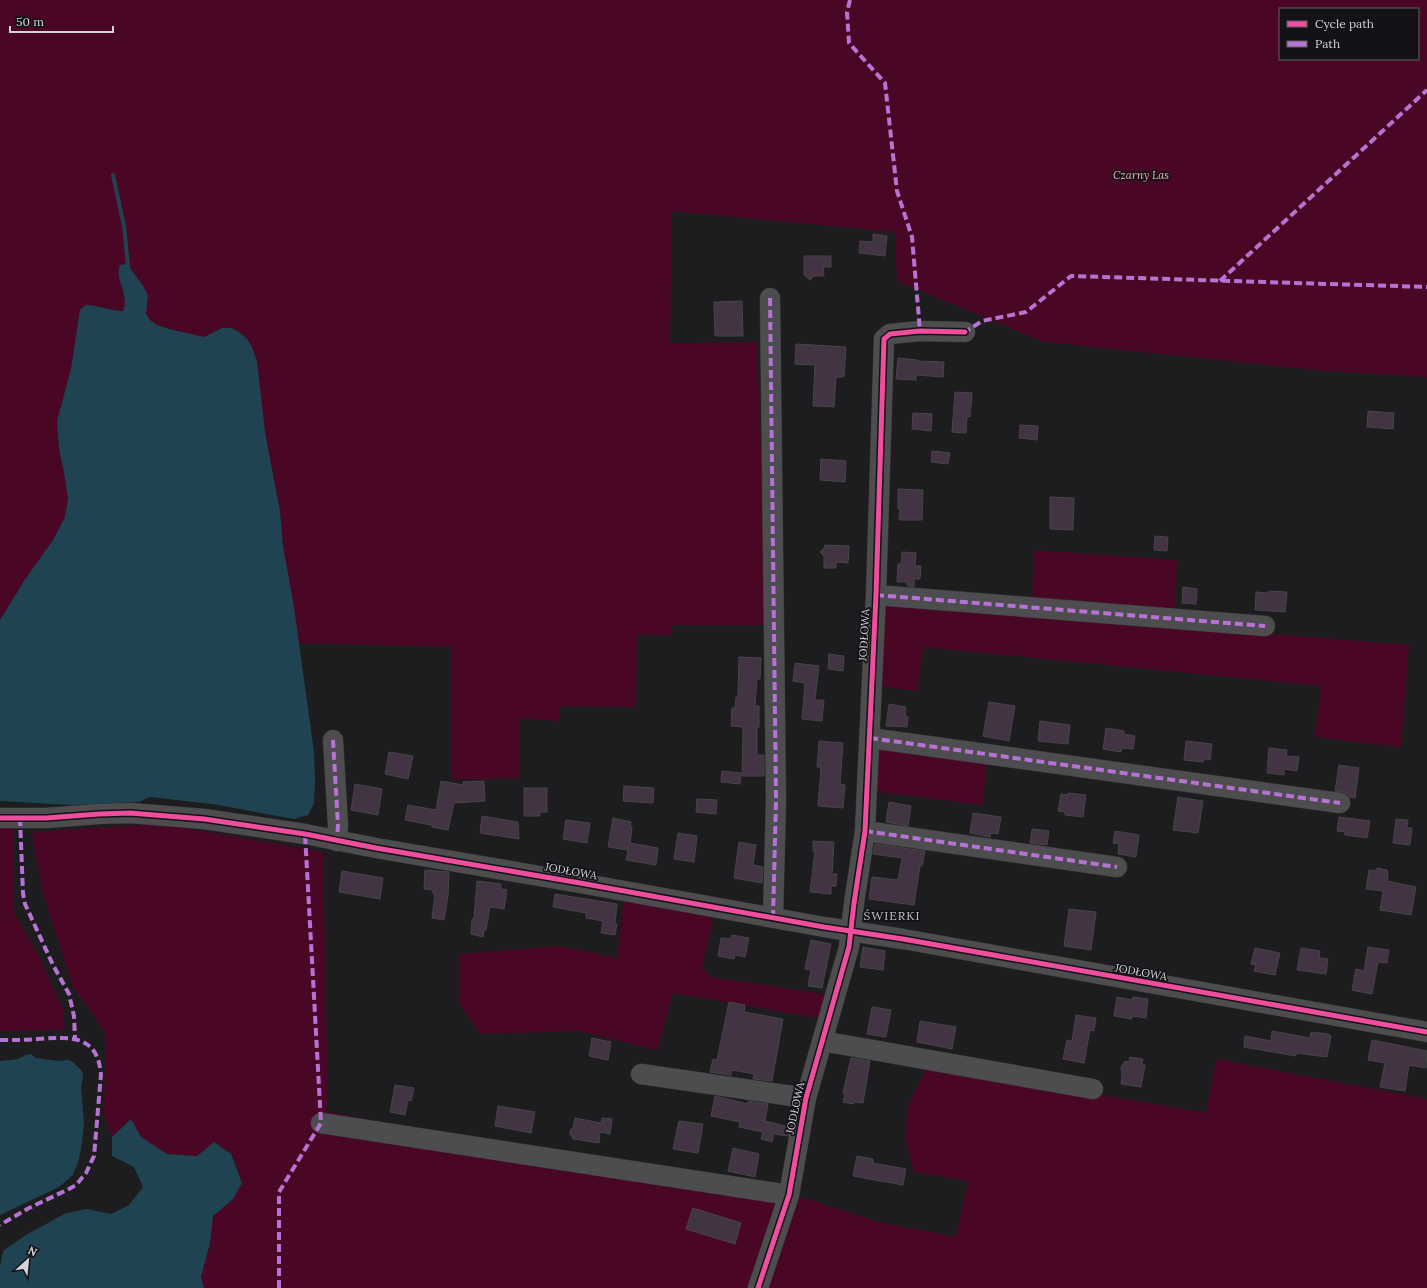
<svg xmlns="http://www.w3.org/2000/svg" width="1427" height="1288" viewBox="0 0 1427 1288" font-family="Lora,serif">
	<rect width="100%" height="100%" fill="#1d1c1e"/>
	<path fill="#4a0725" fill-rule="evenodd" d="M0,0H1427V377L1327,371L1044,342L897,281L895,232L672,211L670,343L757,342L767,625H672V636L637,634L636,707L559,706V721L519,718V778L452,780V647L298,643L283,546L280,511L265,432L222,328L204,337L188,334L157,325L149,320L146,314L143,286L128,265L118,271L126,304L123,311C110,311 99,305 86,305L80,310L71,369L57,421L59,449L64,472L68,498L65,517L53,540L0,620ZM1280,9H1418V59H1280Z
		M1034,550L1177,560L1175,616L1032,604Z
		M881,602L1409,645L1401,747L1315,737L1321,686L923,647L917,691L880,686Z
		M873,745L987,761L983,805L872,791Z
		M161,824L323,852L328,1111L373,1121L376,1136L775,1199H808L878,1222L956,1237L968,1181L914,1172L905,1138L908,1106L928,1065L1206,1113L1216,1059L1427,1099V1288H204L201,1277L210,1243L213,1216L233,1199L242,1182L232,1154L197,1156L167,1154L141,1137L131,1119L112,1137L104,1113L106,1034L72,985L42,890L32,833L59,830Z
		M0,825H14V912L39,956L63,1009L65,1030L0,1031Z
		M624,896L714,915L702,967L711,977L830,995L823,1019L673,993L657,1050L580,1031L480,1034L459,1003V954L561,946L617,958Z"/>
	<path fill="#204351" d="M124,264L128,265L143,286L148,295L146,314L150,320L157,325L169,329L204,337L222,328H231L239,332L247,339L252,347L257,361L265,432L280,511L283,546L294,607L314,752L315,781L314,803L308,815L294,819L212,804L150,797L139,802L72,805L0,801V620L24,581L53,540L65,517L68,498L64,472L59,449L57,421L71,369L80,310L86,305C98,305 110,311 123,311C130,294 114,279 120,265Z
		M31,1054L36,1058L58,1061L68,1060L73,1062L82,1071L83,1078L81,1087L84,1123L82,1143L79,1159L73,1175L59,1187L0,1215V1061L18,1059L26,1055Z
		M131,1119L141,1137L167,1154L197,1156L214,1142L231,1154L242,1183L233,1199L213,1216L210,1243L201,1277L204,1288H0V1267L3,1251L26,1235L66,1213L87,1209L111,1214L129,1205L143,1187L134,1167L112,1156V1137Z"/>
	<g fill="none" stroke-linecap="round" stroke-linejoin="round">
		<path stroke="#204351" stroke-width="4" d="M113,175L124,226L128,265"/>
	</g>
	<path fill="#423442" stroke="#464548" d="M873,234L887,236L885,256L859,253L860,241L873,242Z
		M804,256H831V267H823L824,276H814L810,280L804,275Z
		M742,301L743,336H715L714,302Z
		M796,344L846,347L844,377H836L834,407L813,406L815,365L795,364Z
		M898,358L917,360V361L944,362L943,377L916,375V380L896,379Z
		M955,392L972,393L970,417L967,416L966,433L952,432Z
		M1368,411L1394,413L1393,429L1367,427Z
		M913,413L932,414L931,431L912,429Z
		M1020,425L1038,426L1037,440L1019,438Z
		M932,451L950,453L948,464L931,462Z
		M821,459L846,461L845,482L820,480Z
		M898,489L923,490L922,520H899L900,509H898Z
		M1050,497L1074,498L1073,530L1050,529Z
		M1155,536L1168,537L1167,551L1154,550Z
		M825,545L849,546L848,563L836,562V568H824V556L820,552L824,548Z
		M902,552L916,553L915,566H921L920,579H914V587L908,586L906,582H897L898,564H901Z
		M1183,587L1197,589L1196,604L1182,603Z
		M1269,591L1287,592L1285,612L1255,610L1256,592L1269,593Z
		M829,654L844,656L843,671L828,669Z
		M739,657L761,658L760,679H757L755,706H759V727H757V755H764V776H742L743,727L731,726L732,708H735L736,697H738Z
		M795,663L819,666L815,700H824L822,721L802,719L805,683L793,681Z
		M989,702L1015,706L1009,741L983,736Z
		M889,704L906,707L905,716L908,717L907,727L886,726Z
		M1040,721L1070,725L1068,744L1038,741Z
		M1106,728L1124,731V734L1135,736L1133,749L1122,748L1121,752L1103,749Z
		M819,741L843,743L840,784L845,785L843,808L818,806L821,767H817Z
		M1186,741L1212,744L1210,760L1204,759L1203,762L1184,760Z
		M1269,748L1287,750L1286,756L1299,757L1297,771L1284,769V775L1267,773Z
		M389,752L413,756L408,779L385,774Z
		M1339,765L1359,768L1355,798L1349,797L1347,794L1342,792L1335,791Z
		M722,771L741,773L740,784L721,782Z
		M441,781L464,785L463,782L484,781L485,801L454,803L448,830L432,827V825L405,820L408,805L436,810Z
		M355,784L382,789L378,815L351,810Z
		M624,786L654,788L653,803L623,801Z
		M524,788H547V812H540V816H524Z
		M1068,793L1086,795L1083,817L1065,815V812L1058,811L1061,794L1068,795Z
		M1178,797L1203,801L1198,833L1173,830Z
		M697,799L717,800L716,814L696,812Z
		M889,802L911,806L908,826L886,822Z
		M973,813L1001,817L998,834L991,833L990,837L970,833Z
		M482,816L518,822L519,839L480,833Z
		M1339,817L1370,821L1367,838L1345,835V832L1337,831Z
		M613,818L631,822L630,827H632L630,843L658,848L656,865L626,860L628,850L608,847Z
		M1396,819L1408,820L1407,828H1412L1410,845L1393,843Z
		M566,820L590,823L587,843L563,839Z
		M1032,829L1049,831L1047,845L1030,843Z
		M1115,831L1139,835L1136,857L1118,854L1119,844L1113,843Z
		M678,833L697,836L694,862L674,859Z
		M813,841L834,842L832,874H837L836,886H831V894L810,892L815,851H813Z
		M739,842L756,845L753,865L763,867L762,883L734,878Z
		M875,844L925,851L922,866H920L914,905L869,899L872,877L898,880L902,858L873,854Z
		M1377,868L1387,870L1388,875L1387,881L1416,887L1411,915L1380,910L1383,891L1366,889L1369,870L1377,871Z
		M425,870L449,872L448,896L444,920L432,918L435,894H433V890L424,889Z
		M342,871L383,878L380,899L339,892Z
		M477,881L501,884V889L507,890L504,909L490,907L486,930H484L483,937L471,934L472,919H474Z
		M555,894L617,904L615,924H617L615,935L601,933L603,921L586,918V913L553,907Z
		M1069,909L1096,912L1091,950L1064,946Z
		M732,935L749,938L745,957L735,955L734,959L718,956L721,938L731,939Z
		M811,940L831,944L822,988L808,986L811,970L805,969Z
		M863,947L885,951L883,970L860,967Z
		M1368,947L1389,950L1387,963L1378,962L1372,994L1352,990L1356,969L1364,971Z
		M1255,948L1280,953L1275,975L1254,971L1256,965L1251,964Z
		M1301,948L1320,951L1319,958L1328,959L1326,974L1297,970Z
		M1117,997L1132,1000L1133,997L1148,999L1146,1018L1132,1016V1019L1114,1016Z
		M729,1002L745,1005L744,1012L783,1019L772,1081L753,1079L754,1074L732,1070L731,1075L710,1072L713,1059L717,1060Z
		M872,1007L891,1010L886,1037L867,1034Z
		M1076,1015L1096,1018L1094,1031L1090,1030L1084,1063L1063,1059L1067,1040L1072,1041Z
		M920,1021L956,1027L952,1049L917,1042Z
		M1272,1031L1310,1038L1311,1032L1328,1034L1331,1036L1327,1057L1296,1053V1056L1244,1047L1245,1036L1271,1041Z
		M592,1038L611,1042L608,1060L589,1056Z
		M1372,1040L1427,1051L1426,1068L1409,1065L1405,1091L1380,1087L1385,1063L1368,1060Z
		M1130,1057L1143,1059L1142,1064L1145,1065L1141,1087L1121,1084L1122,1077L1121,1067L1125,1061L1129,1062Z
		M851,1058L870,1061L863,1103L854,1102L853,1104L843,1102L845,1093H843Z
		M395,1085L414,1088L411,1101L408,1100L405,1115L390,1112Z
		M715,1096L748,1104V1101L768,1104L765,1121L789,1127L788,1136L774,1134L772,1142L761,1139L763,1132L739,1127L740,1122L711,1116Z
		M498,1106L535,1112L531,1133L495,1126Z
		M575,1118L601,1123L602,1118L612,1119L610,1134L600,1132L599,1143L573,1139L570,1134L571,1129L573,1128Z
		M679,1121L703,1124L698,1153L673,1149Z
		M733,1148L759,1154L755,1177L728,1171Z
		M857,1156L873,1159V1163L906,1169L903,1185L853,1176Z
		M693,1208L741,1223L735,1244L686,1229Z"/>
	<g fill="none" stroke-linecap="round" stroke-linejoin="round">
		<defs>
			<path id="minor" d="M770,298L776,800L773,918
				M876,595L1265,626
				M870,738L1340,803
				M333,740L338,825L337,841
				M0,818H46L99,814L130,813L204,819L305,834L376,848L580,883L824,927L903,939L1427,1032
				M865,831L1117,867
				M822,1041L1093,1089
				M641,1074L806,1098
				M321,1123L789,1195
				M758,1288L789,1195L806,1098L849,947L854,903L865,831L876,595L884,339L890,334L920,331L965,332"/>
		</defs>
		<use href="#minor" stroke="#383739" stroke-width="21"/>
		<use href="#minor" stroke="#4d4d4f" stroke-width="20"/>
		<path stroke="#b673d3" stroke-width="4" stroke-dasharray="8 4" stroke-linecap="butt" d="M850,0L847,12L849,43L885,83L897,191L912,237L920,331
			M1220,281L1427,90
			M770,298L776,800L773,918
			M963,332H965L982,321L1026,312L1071,276L1427,287
			M876,595L1265,626
			M870,738L1340,803
			M333,740L338,825L337,841
			M20,818L23,893L25,904L53,965L69,994L74,1016L75,1039
			M865,831L1117,867
			M0,1040C13,1040 25,1040 38,1039C70,1037 97,1034 101,1074L94,1156L86,1173L76,1185L69,1189L29,1208L0,1225
			M279,1288V1192L321,1123L305,834"/>
		<defs>
			<path id="cycleway" d="M0,818H46L99,814L130,813L204,819L305,834L376,848L580,883L824,927L903,939L1427,1032
				M758,1288L789,1195L806,1098L849,947L854,903L865,831L876,595L884,339L890,334L920,331L965,332"/>
		</defs>
		<use href="#cycleway" stroke="#131216" stroke-width="8"/>
		<use href="#cycleway" stroke="#ef4d9e" stroke-width="5"/>
	</g>
	<g text-anchor="middle" stroke-width="3.5" stroke-linejoin="round" paint-order="stroke">
		<g font-size="11" font-style="italic" fill="#f8aac0" stroke="#131216">
			<text x="1141" y="179">Czarny Las</text>
		</g>
		<g font-size="11" fill="#d4d3d6" stroke="#131216">
			<text transform="translate(864 635) rotate(-87)" y="4">JODŁOWA</text>
			<text transform="translate(571 871) rotate(10)" y="4">JODŁOWA</text>
			<text transform="translate(1141 972) rotate(10)" y="4">JODŁOWA</text>
			<text transform="translate(795 1108) rotate(-78)" y="4">JODŁOWA</text>
		</g>
		<g font-size="12" letter-spacing="1" fill="#c0bfc6" stroke="#131216">
			<text x="892" y="920">ŚWIERKI</text>
		</g>
	</g>
	<rect x="1279" y="8" width="140" height="52" fill="#131216" stroke="#605f63"/>
	<rect x="1287" y="21" width="20" height="6" fill="#ef4d9e" stroke="#605f63"/>
	<text x="1315" y="28" font-size="12" fill="#d4d3d6">Cycle path</text>
	<rect x="1287" y="41" width="20" height="6" fill="#b673d3" stroke="#605f63"/>
	<text x="1315" y="48" font-size="12" fill="#d4d3d6">Path</text>
	<g transform="translate(28 1260) rotate(27)" stroke="#131216" stroke-width="3" paint-order="stroke">
	<path d="M0-3L7 15L0 10L-7 15Z" fill="#d4d3d6"/>
	<text y="-6" font-size="11" font-weight="bold" text-anchor="middle" fill="#d4d3d6">N</text>
	</g>
	<path d="M10 26v6h103v-6" fill="none" stroke="#d4d3d6" stroke-width="2"/>
	<text x="16" y="26" font-size="12" fill="#d4d3d6" stroke="#131216" stroke-width="3" paint-order="stroke">50 m</text>
</svg>
